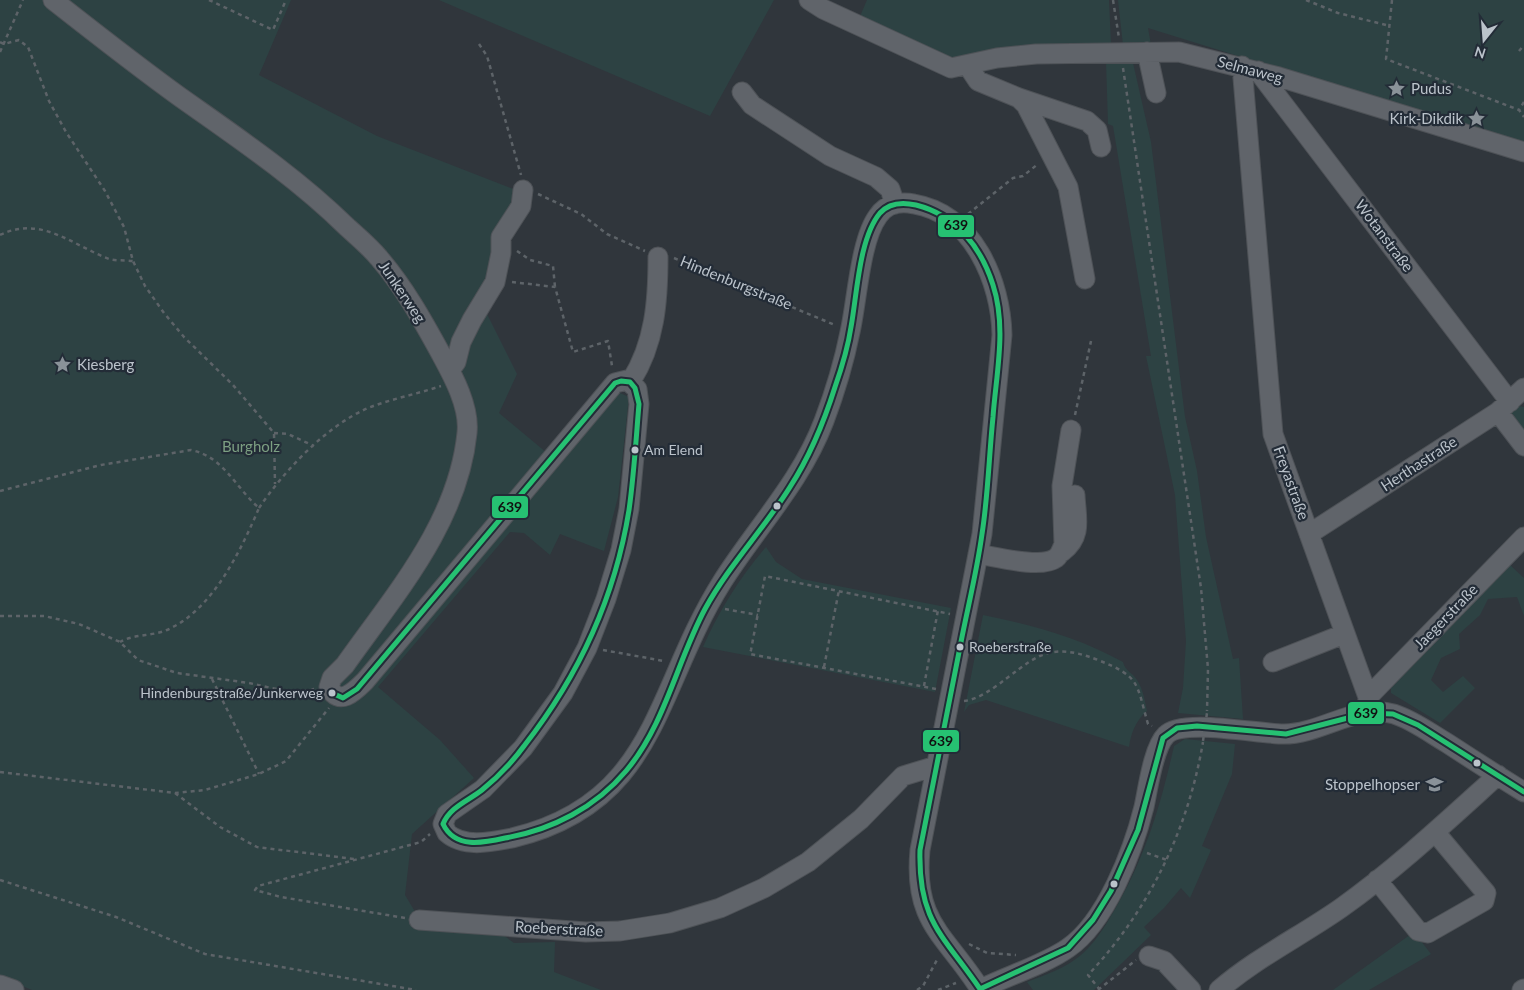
<svg xmlns="http://www.w3.org/2000/svg" width="1524" height="990" viewBox="0 0 1524 990" font-family="Lato,sans-serif">
	<rect width="100%" height="100%" fill="#30363c"/>
	<path fill="#2d4243" d="M0,0H291L259,75L377,136L526,194L503,238L483,306L517,374L499,413L559,463L620,393L629,397L618,497L604,551L560,534L550,555L524,533L510,532L378,687L440,740L474,778L412,834L405,895L414,910L413,926L503,935L514,943L555,942L554,972L601,990H32L0,977Z
		M439,0H774L710,116Z
		M867,0H1109L1111,44L951,63L858,21Z
		M1118,0H1524V145L1148,28L1151,45H1123Z
		M1106,62L1133,63L1151,142L1185,417L1197,471L1206,537L1233,659L1239,658L1243,719L1178,713L1183,688L1186,641L1175,495L1146,356H1151L1113,126L1108,124Z
		M1519,406L1524,407V438L1510,415L1513,408Z
		M766,547L776,562L802,579L951,608L935,692L703,647C719,611 740,577 766,547Z
		M1510,565L1524,578V616L1517,597L1488,599L1480,615L1459,634L1460,649L1441,658L1431,680L1443,692L1463,676L1475,688L1440,723L1391,693V688Z
		M983,615C1033,625 1078,637 1123,662C1125,671 1132,672 1137,680C1143,689 1145,701 1147,711C1136,720 1131,733 1129,747L986,700L969,705L964,712Z
		M1185,739L1235,744L1232,774L1202,846L1211,850L1190,898L1181,888L1164,908L1144,927L1151,935L1094,990H1033L1027,982C1045,975 1066,968 1081,955C1095,943 1106,925 1115,909C1145,858 1161,804 1174,746Z
		M1414,932L1431,954L1369,990H1333Z"/>
	<g fill="none" stroke-linecap="round" stroke-linejoin="round">
		<defs>
			<path id="minor" d="M53,0C95,33 137,66 180,97C238,138 296,177 347,227C358,237 370,247 379,258C404,287 423,321 441,354C453,376 470,407 467,433C458,523 395,594 345,665L332,678L329,687C339,707 354,692 365,681L615,383L627,380L637,389L639,404L629,509L621,550L606,599L587,648L563,693L523,748L483,789L447,814L443,824L447,833C464,848 491,842 512,838C658,803 654,690 722,582C756,528 801,482 824,421C835,392 844,362 850,332C857,302 860,240 878,216C886,204 900,201 914,204C973,214 1001,282 1002,335L982,534L920,850C913,923 946,935 980,989
				M809,0L823,9L951,68L997,58L1036,54L1179,52L1279,77L1524,152
				M1147,52L1156,93
				M968,66L978,81L1019,98L1026,105L1068,187L1085,279
				M1242,66L1273,434L1368,697L1367,713
				M1258,71L1510,402
				M742,92L752,105L830,156L876,177L890,189L895,204
				M1019,98L1087,121L1097,130L1101,147
				M450,370L456,362L461,342L472,320L495,282L501,253V237L521,206L523,190
				M631,381C655,343 658,301 658,257
				M1498,412L1524,446
				M1309,534L1498,412L1524,388
				M1062,552C1083,536 1076,518 1075,495
				M978,554C997,557 1041,569 1056,558C1060,555 1062,549 1064,544L1062,486L1071,430
				M1273,662L1344,634
				M1368,697L1524,537
				M1377,880L1418,931L1428,933L1484,901L1486,893L1435,832
				M419,920L586,932L620,931L670,923L720,908L764,888L808,862L861,819L903,776L936,766
				M1149,956L1164,961L1191,990
				M0,985L14,990
				M979,990C1006,976 1044,965 1068,948C1106,922 1133,851 1144,807C1148,789 1153,748 1166,735C1182,718 1258,734 1284,734C1321,734 1357,703 1394,714C1413,720 1430,733 1447,743C1473,760 1498,776 1524,792
				M1219,990C1256,958 1301,936 1341,908C1397,868 1447,821 1498,775
				M1522,990L1524,989"/>
		</defs>
		<use href="#minor" stroke="#4e5257" stroke-width="21"/>
		<path stroke="#5d6368" stroke-width="2.5" stroke-dasharray="4 4" stroke-linecap="butt" d="M209,0L273,30L286,0
			M1113,0L1119,38
			M1306,0L1338,13L1390,26
			M1392,0L1386,59L1519,110
			M0,42L4,44L19,40L28,47L49,101L66,132L105,191L124,227L133,261L145,286L164,313L184,337L233,385L274,433L275,484
			M479,44L487,56L521,175
			M1519,51L1524,45
			M0,52L23,0
			M1123,68L1201,588L1208,669L1207,711
			M1524,102L1519,110L1524,117
			M538,194L581,214L607,234L645,251
			M968,214L1013,178L1023,176L1038,164
			M0,235C41,215 72,245 109,259C116,261 125,260 133,261
			M517,251L530,260L553,266L555,287
			M674,258L835,325
			M512,282L555,287L573,352L608,341L612,366
			M1075,415L1091,341
			M274,433L288,434L314,446
			M0,491L101,465L191,450C224,457 235,487 259,508C241,550 214,607 171,628C155,637 136,633 120,642
			M259,508C284,471 326,426 368,408C391,399 417,394 441,386
			M725,609L758,615
			M0,616H44L79,624L120,642L138,660L177,673L249,683L294,693L314,689
			M603,650L664,661
			M824,667L839,590
			M212,679L259,774
			M924,686L938,610
			M936,689L750,654L751,650L765,576L950,614
			M964,701C974,700 984,694 992,689C1034,660 1044,639 1098,660C1141,677 1136,683 1148,724L1152,726
			M0,772L175,793L205,790L259,774L286,761L329,708
			M175,793L220,827L257,847L354,859
			M1147,853L1167,860
			M0,880L116,917L205,954L416,990
			M405,918L281,897L255,890L258,886L421,842L430,834
			M969,944L987,953L1016,955
			M917,990L923,986L938,958
			M938,990L956,983
			M1098,990L1136,960
			M1100,990L1088,975C1149,910 1188,830 1203,742"/>
		<use href="#minor" stroke="#60646a" stroke-width="19"/>
		<path stroke="#5d6368" stroke-width="2.5" stroke-dasharray="4 4" stroke-linecap="butt" d="M1203,741L1207,713"/>
		<defs>
			<path id="bus-1" d="M332,693L343,698L357,689L615,383L621,381L630,382L635,388L639,404C636,439 634,475 629,510C615,597 578,677 524,746C513,761 497,778 482,790C468,801 450,807 443,824C455,849 483,843 505,838C552,830 596,807 626,771C665,725 677,661 705,609C729,565 764,529 790,487C810,456 824,422 835,387C842,367 848,347 851,327C857,295 859,238 880,213C889,203 903,202 916,205C956,215 981,247 993,285C1007,328 996,374 993,417C989,456 988,496 982,534C977,571 968,606 961,642C947,711 934,781 920,850C918,921 943,935 980,989
				M980,989L1068,948L1093,920L1111,891L1138,830L1163,738L1177,728L1197,726L1286,734L1367,713L1393,714L1418,725L1524,792"/>
		</defs>
		<use href="#bus-1" stroke="#232c37" stroke-width="9"/>
		<use href="#bus-1" stroke="#26c172" stroke-width="5"/>
	</g>
	<defs>
		<symbol id="sight-bare" viewBox="-9 -9 18 18"><path d="M0-6L1.8-2.2L6-1.7L2.9 1.2L3.7 5.4L0 3.3L-3.7 5.4L-2.9 1.2L-6-1.7L-1.8-2.2Z" fill="#8a9299" stroke="#232c37" stroke-width="2.5" paint-order="stroke"/></symbol>
		<symbol id="school-bare" viewBox="-9 -9 18 18"><path d="M0-5L7-2L0 1L-7-2ZM-4 1L0 2.5L4 1V4Q0 6-4 4Z" fill="#8a9299" stroke="#232c37" stroke-width="2.5" paint-order="stroke"/></symbol>
	</defs>
	<g fill-rule="evenodd">
		<use href="#sight-bare" x="1384" y="76" width="25" height="25"/>
		<use href="#sight-bare" x="1464" y="106" width="25" height="25"/>
		<use href="#sight-bare" x="50" y="352" width="25" height="25"/>
		<use href="#school-bare" x="1422" y="772" width="25" height="25"/>
	</g>
	<g fill="#bbc3cb" stroke="#232c37" stroke-width="2">
		<circle cx="635" cy="450" r="4.5"/>
		<circle cx="777" cy="506" r="4.5"/>
		<circle cx="960" cy="647" r="4.5"/>
		<circle cx="332" cy="693" r="4.5"/>
		<circle cx="1477" cy="763" r="4.5"/>
		<circle cx="1114" cy="884" r="4.5"/>
	</g>
	<g text-anchor="middle" stroke-width="4.5" stroke-linejoin="round" paint-order="stroke">
		<g font-size="14" fill="#bbc3cb" stroke="#232c37" text-anchor="start">
			<text x="644" y="455">Am Elend</text>
			<text x="969" y="652">Roeberstraße</text>
			<text x="323" y="698" text-anchor="end">Hindenburgstraße/Junkerweg</text>
		</g>
		<g font-size="15" fill="#bbc3cb" stroke="#232c37">
			<text transform="translate(1250 70) rotate(15)" y="5">Selmaweg</text>
			<text transform="translate(1384 236) rotate(53)" y="5">Wotanstraße</text>
			<text transform="translate(736 283) rotate(22)" y="5">Hindenburgstraße</text>
			<text transform="translate(402 292) rotate(56)" y="5">Junkerweg</text>
			<text transform="translate(1419 464) rotate(-33)" y="5">Herthastraße</text>
			<text transform="translate(1291 483) rotate(70)" y="5">Freyastraße</text>
			<text transform="translate(1446 617) rotate(-46)" y="5">Jaegerstraße</text>
			<text transform="translate(559 929) rotate(3)" y="5">Roeberstraße</text>
		</g>
		<g font-size="15" fill="#bbc3cb" stroke="#232c37" text-anchor="start">
			<text x="1411" y="94">Pudus</text>
			<text x="1463" y="124" text-anchor="end">Kirk-Dikdik</text>
			<text x="77" y="370">Kiesberg</text>
			<text x="1420" y="790" text-anchor="end">Stoppelhopser</text>
		</g>
		<g font-size="15" fill="#7c9f82" stroke="#232c37">
			<text x="251" y="452">Burgholz</text>
		</g>
	</g>
	<g stroke="#232c37" stroke-width="2">
		<rect x="937" y="214" width="38" height="24" rx="5" fill="#26c172"/>
		<rect x="491" y="495" width="38" height="24" rx="5" fill="#26c172"/>
		<rect x="1347" y="701" width="38" height="24" rx="5" fill="#26c172"/>
		<rect x="922" y="729" width="38" height="24" rx="5" fill="#26c172"/>
	</g>
	<g font-size="14" text-anchor="middle" font-weight="bold" fill="#111">
		<text x="956" y="230">639</text>
		<text x="510" y="512">639</text>
		<text x="1366" y="718">639</text>
		<text x="941" y="746">639</text>
	</g>
	<g transform="translate(1484 40) rotate(197)" stroke="#232c37" stroke-width="4" paint-order="stroke">
	<path d="M0-4L9 19L0 12L-9 19Z" fill="#bbc3cb"/>
	<text y="-8" font-size="14" font-weight="bold" text-anchor="middle" fill="#bbc3cb">N</text>
	</g>
</svg>
